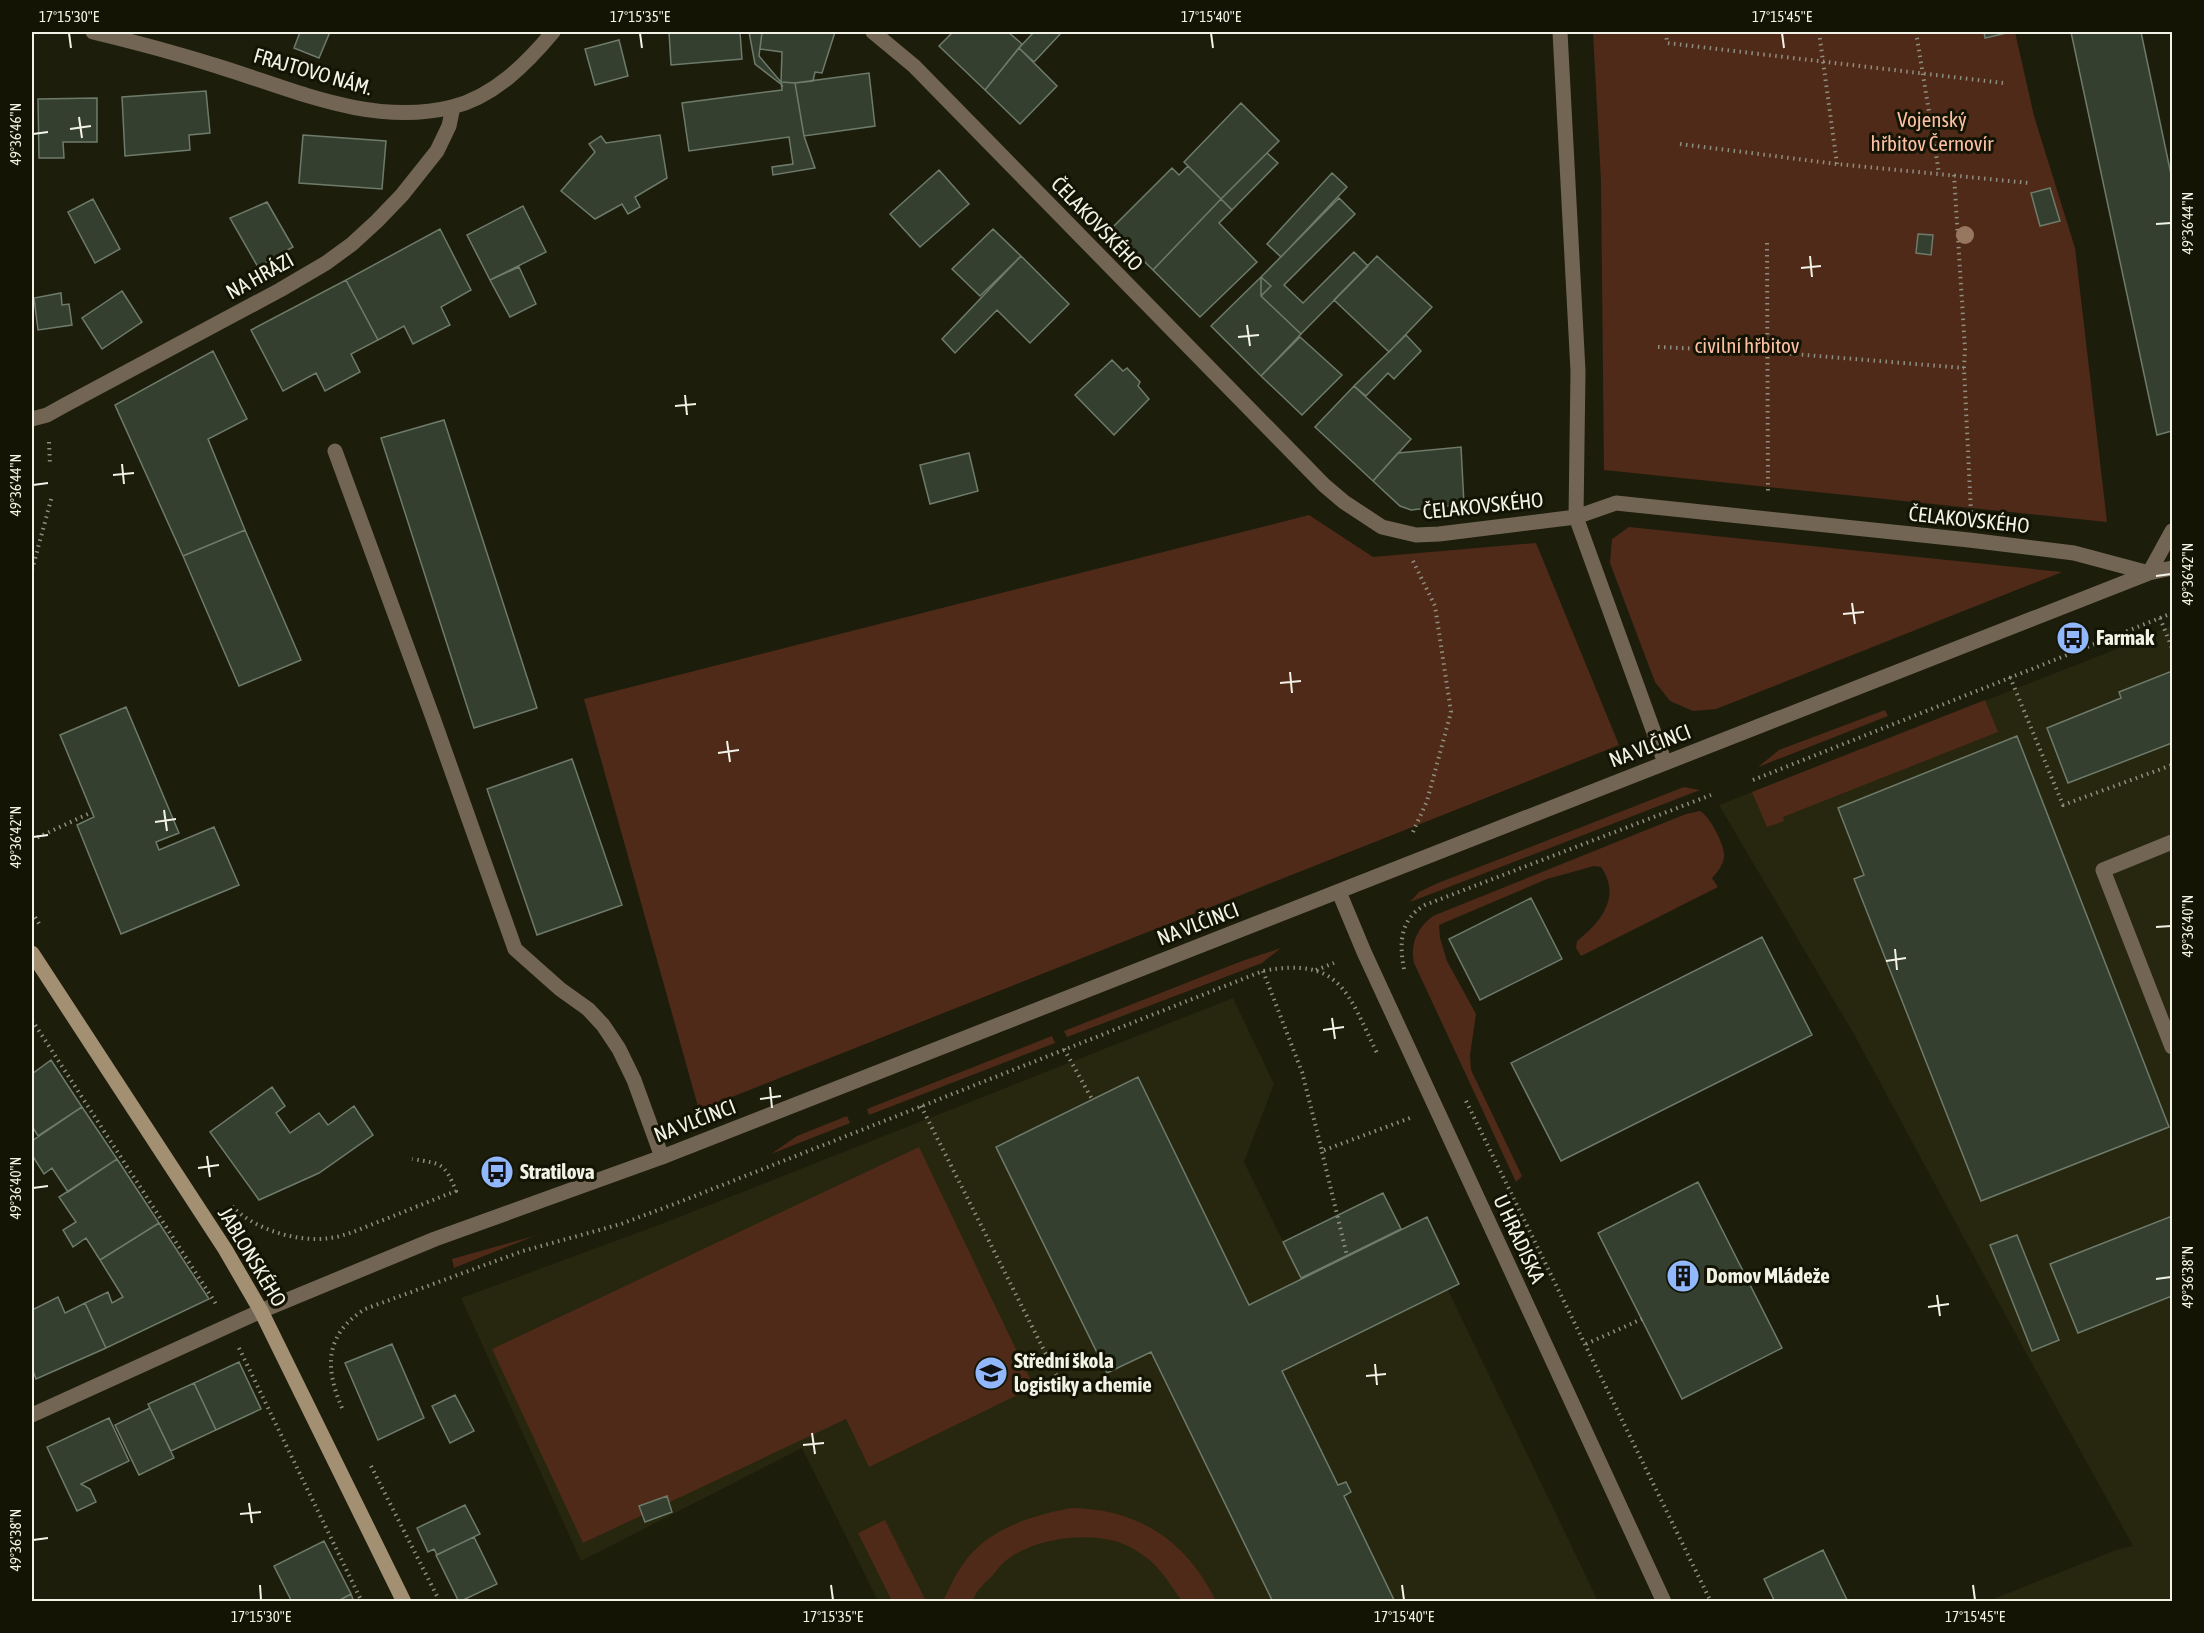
<svg xmlns="http://www.w3.org/2000/svg" width="2204" height="1633" viewBox="0 0 2204 1633" font-family="'Asap Condensed',sans-serif">
	<rect width="100%" height="100%" fill="#1d1d0c"/>
	<path fill="#27260e" d="M2172,625V1601H1988L2116,1550L2133,1546L2019,1340L1855,1036L1719,805L2109,652Z
		M1233,998L1274,1084L1244,1162L1301,1278L1427,1217L1459,1284L1448,1290L1598,1601H878L802,1448L581,1561L461,1298L664,1223Z"/>
	<path fill="#4f2a18" d="M1593,32H2015L2034,116L2075,248L2107,522L1604,470L1601,181Z
		M1309,515L1373,557L1536,543L1619,745L699,1110L584,699Z
		M1629,527L2062,572L1716,709L1693,711L1670,701L1655,682L1610,563L1612,539Z
		M1985,700L1998,732L1783,817L1784,821L1767,827L1752,792Z
		M1885,710L1888,716L1758,767L1779,750Z
		M1684,787L1700,790L1410,902L1419,892L1438,883Z
		M1700,811C1709,815 1726,847 1724,857C1723,865 1717,873 1712,878L1718,887L1581,956L1576,948L1577,941C1600,923 1622,897 1601,867L1594,866L1547,879L1439,925L1440,938L1447,961L1476,1014L1470,1055L1471,1070L1522,1176L1516,1182L1414,963C1410,944 1417,928 1433,916L1686,814Z
		M1281,948L1262,963L1067,1037L1064,1031L1242,961Z
		M1052,1036L1055,1043L869,1115L867,1109Z
		M847,1116L850,1123L771,1154L797,1136Z
		M919,1147L1034,1387L869,1467L846,1419L583,1543L492,1349Z
		M534,1236L454,1268L452,1259Z
		M1072,1508C1140,1509 1187,1542 1216,1601H1182C1164,1576 1157,1561 1128,1546C1095,1530 1037,1537 1008,1559C1002,1563 997,1570 992,1576C984,1584 976,1590 973,1601H943C949,1589 955,1575 963,1564C987,1529 1032,1515 1072,1508Z
		M885,1520L926,1601H892L858,1533Z"/>
	<path fill="#343f30" stroke="#6e7b6a" stroke-width="1.5" d="M300,32H330L319,58L294,48Z
		M669,32H740L742,59L671,65Z
		M749,32H762L759,56L781,82L782,85L755,64Z
		M762,32H835L822,73L815,72L813,81L795,83L781,82L782,52L760,49Z
		M953,32H1008L1022,44L985,90L939,46Z
		M1034,32H1062L1034,62L1019,48Z
		M1984,32H2007V33L1985,38Z
		M2071,32H2141L2172,179V431L2157,435Z
		M619,40L628,76L595,85L585,49Z
		M1019,48L1057,86L1020,124L985,90Z
		M869,73L875,126L804,136L795,83Z
		M781,82L795,83L804,136L815,168L773,175L772,167L793,164L789,137L689,151L682,103L782,90Z
		M206,91L210,133L189,135L190,150L125,156L122,97Z
		M97,98V142H63L64,158H39L38,99Z
		M1241,103L1279,141L1221,199L1184,162Z
		M303,135L386,141L382,189L299,183Z
		M660,135L667,178L635,197L640,207L628,214L622,204L595,219L561,191L595,152L589,144L601,136L606,143Z
		M1267,153L1278,163L1232,210L1221,199Z
		M1188,166L1221,199L1153,270L1111,229L1172,168L1179,175Z
		M939,170L969,204L920,247L890,214Z
		M1332,173L1347,187L1281,257L1267,244Z
		M2050,188L2060,221L2040,226L2031,193Z
		M1339,198L1355,214L1284,285L1303,303L1354,252L1368,266L1301,334L1261,296V277Z
		M93,199L120,249L95,263L68,212Z
		M1221,199L1232,210L1219,223L1257,262L1200,317L1153,270Z
		M267,202L293,247L258,267L230,218Z
		M523,206L546,252L490,280L467,235Z
		M440,229L471,290L441,307L450,325L413,344L404,326L378,340L346,280Z
		M993,229L1021,256L980,296L952,269Z
		M1918,234L1933,235L1931,255L1916,253Z
		M1021,256L1069,304L1030,343L997,310L955,353L942,339Z
		M1377,256L1432,307L1389,352L1334,300Z
		M519,267L536,304L510,317L490,280Z
		M1261,277L1271,286L1261,296L1301,334L1261,376L1211,326Z
		M346,280L378,340L351,354L360,372L325,391L316,373L283,391L251,330Z
		M122,291L142,322L102,349L82,318Z
		M61,293L62,305L69,304L72,325L38,330L34,298Z
		M1406,335L1421,351L1394,379L1388,373L1366,396L1354,386Z
		M1300,337L1342,375L1302,415L1261,376Z
		M213,351L247,419L208,439L245,530L183,556L115,405Z
		M1112,360L1123,371L1127,368L1140,382L1138,386L1149,399L1114,435L1075,395Z
		M1354,386L1411,439L1373,481L1315,427Z
		M444,420L537,708L474,728L381,438Z
		M1461,447L1464,504L1411,510L1400,506L1373,481L1398,453Z
		M969,453L978,491L930,504L920,465Z
		M245,530L301,660L239,686L183,556Z
		M2172,671V743L2068,783L2047,728L2121,698L2119,692Z
		M126,707L179,833L156,842L159,850L214,827L239,885L121,934L77,825L94,817L60,735Z
		M2017,736L2169,1127L1981,1201L1854,879L1864,875L1838,808Z
		M572,759L622,905L537,935L487,789Z
		M1531,898L1562,959L1480,1000L1449,939Z
		M1762,937L1812,1035L1561,1161L1511,1063Z
		M51,1060L82,1107L38,1136L32,1126V1074Z
		M1138,1077L1249,1305L1427,1217L1459,1284L1282,1371L1338,1485L1346,1482L1351,1492L1344,1496L1395,1602H1273L1151,1352L1107,1373L996,1147Z
		M272,1087L285,1106L276,1113L290,1133L319,1113L328,1125L354,1106L373,1135L319,1173L259,1200L210,1132Z
		M82,1107L117,1159L68,1192L52,1168L44,1174L32,1155V1141Z
		M117,1159L159,1223L100,1260L86,1238L73,1247L63,1230L76,1222L59,1197Z
		M1698,1182L1782,1348L1682,1399L1598,1233Z
		M1383,1193L1401,1229L1301,1278L1283,1242Z
		M2172,1216V1296L2078,1333L2050,1264Z
		M159,1223L209,1299L106,1348L85,1303L108,1292L112,1303L123,1297L100,1260Z
		M2017,1235L2059,1340L2032,1351L1990,1245Z
		M58,1297L65,1313L85,1303L106,1348L36,1379L32,1368V1310Z
		M392,1344L424,1418L378,1440L345,1363Z
		M239,1362L261,1409L216,1430L194,1383Z
		M194,1383L216,1430L171,1451L148,1404Z
		M455,1395L474,1431L450,1443L432,1406Z
		M150,1408L174,1458L139,1475L115,1425Z
		M109,1418L129,1461L81,1484L90,1489L96,1502L77,1511L47,1447Z
		M667,1496L672,1512L645,1522L639,1506Z
		M465,1505L480,1534L437,1555L434,1549L428,1552L417,1528Z
		M474,1537L497,1584L459,1602L436,1555Z
		M324,1541L351,1594L336,1602H292L274,1566Z
		M1823,1550L1848,1602H1775L1764,1579Z
		M351,1594L354,1602H336Z"/>
	<g fill="none" stroke-linecap="round" stroke-linejoin="round">
		<path stroke="#8f8f81" stroke-width="4" stroke-dasharray="1.5 4.5" stroke-linecap="butt" d="M1666,32L1667,43L2003,83
			M1819,32L1837,164
			M1916,32L1939,173
			M1680,144L1837,164L2029,183
			M1954,175L1965,349L1964,368L1971,513
			M1767,243L1768,492
			M1658,347L1769,352L1964,368
			M49,442L50,465
			M32,570L52,496
			M2160,618L2172,613
			M2010,677L2063,805L2172,765
			M1753,780L2160,618L2172,648
			M1413,832L1427,801L1451,712L1435,606L1413,561
			M32,840L88,814
			M32,912L41,927
			M1404,969C1399,943 1400,919 1425,905L1711,795
			M1316,970L1334,963
			M1263,971L1302,1072L1322,1151L1410,1118L1409,1116
			M32,1020L216,1304
			M1064,1049L1092,1099
			M1466,1101L1711,1602
			M921,1106L1064,1390
			M1322,1152L1347,1256
			M232,1206C253,1229 298,1243 330,1238C346,1236 362,1228 378,1222C404,1212 430,1201 456,1191C444,1162 442,1164 412,1159
			M1586,1344L1642,1319
			M239,1348L362,1602
			M342,1408C325,1368 324,1335 365,1309L523,1251L621,1224L677,1203L1263,971C1341,956 1348,994 1377,1053
			M371,1466L440,1602"/>
		<path stroke="#726553" stroke-width="15" d="M335,451L433,718L515,949L560,989L588,1009L603,1025L619,1049L634,1080L662,1157
			M2172,842L2103,870L2172,1047"/>
		<path stroke="#726553" stroke-width="15" d="M93,32C135,42 176,53 217,66C292,89 372,127 452,107C494,97 527,63 553,32
			M873,32L914,66L1324,485L1344,502L1382,527L1416,535L1439,534L1576,517L1616,503L1969,540L2074,553L2149,573
			M1560,32L1578,371L1576,517L1665,763
			M32,419L47,415L65,405L280,290L326,263L352,244L377,221L402,195L437,151L449,126L453,107
			M2149,573L2172,531
			M1339,892L1364,952L1664,1602
			M32,1415L261,1311L435,1239L662,1157L2149,573L2172,568"/>
		<path stroke="#a38f72" stroke-width="15" d="M32,953L225,1249L261,1311L404,1602"/>
	</g>
	<circle fill="#987760" cx="1965" cy="235" r="9"/>
	<path fill="none" stroke="#f2f2e7" stroke-width="2" d="M69,33L71,48M640,33L642,48M1211,33L1213,48M1782,33L1784,48M79,117L82,138M70,129L91,126M33,134L48,132M2156,224L2171,223M1810,256L1812,277M1801,268L1821,266M1247,325L1250,346M1238,337L1259,335M685,395L687,415M675,406L696,404M122,464L124,484M113,475L134,473M33,485L48,483M2156,576L2171,574M1852,603L1855,624M1843,614L1864,612M1290,672L1292,693M1280,683L1301,681M727,741L730,762M718,753L739,750M164,810L167,831M155,822L176,819M33,837L48,835M2156,927L2171,926M1895,949L1897,970M1886,961L1906,958M1332,1018L1335,1039M1323,1030L1344,1027M770,1087L772,1108M760,1099L781,1096M207,1156L210,1177M198,1168L219,1165M33,1188L48,1186M2156,1279L2171,1277M1937,1295L1940,1316M1928,1307L1949,1304M1375,1364L1377,1385M1366,1376L1386,1374M812,1433L815,1454M803,1445L824,1443M249,1503L252,1523M240,1514L261,1512M33,1540L48,1538M260,1585L261,1600M831,1585L833,1600M1402,1585L1404,1600M1973,1585L1975,1600"/>
	<defs>
		<symbol id="bus-disc" viewBox="-11 -11 22 22"><circle r="9.5" fill="#91b8fd" stroke="#141404"/><path d="M-5-6H5V4H4V6H2V4H-2V6H-4V4H-5ZM-3.5-4V0h7V-4ZM-3.5 1.2v1.5H-2V1.2ZM2 1.2v1.5H3.5V1.2Z" fill="#111"/></symbol>
		<symbol id="building-disc" viewBox="-11 -11 22 22"><circle r="9.5" fill="#91b8fd" stroke="#141404"/><path d="M-4-6H4V6H1V3H-1V6H-4ZM-2.5-4.3h1.7v1.8h-1.7ZM.8-4.3h1.7v1.8H.8ZM-2.5-1h1.7V.8h-1.7ZM.8-1h1.7V.8H.8Z" fill="#111"/></symbol>
		<symbol id="school-disc" viewBox="-11 -11 22 22"><circle r="9.5" fill="#91b8fd" stroke="#141404"/><path d="M0-5L7-2L0 1L-7-2ZM-4 1L0 2.5L4 1V4Q0 6-4 4Z" fill="#111"/></symbol>
	</defs>
	<g fill-rule="evenodd">
		<use href="#bus-disc" x="2054" y="619" width="38" height="38"/>
		<use href="#bus-disc" x="478" y="1153" width="38" height="38"/>
		<use href="#building-disc" x="1664" y="1257" width="38" height="38"/>
		<use href="#school-disc" x="972" y="1354" width="38" height="38"/>
	</g>
	<g text-anchor="middle" stroke-width="6" stroke-linejoin="round" paint-order="stroke">
		<g font-size="21" fill="#f2f2e7" stroke="#141404">
			<text transform="translate(313 72) rotate(16)" y="7">FRAJTOVO NÁM.</text>
			<text transform="translate(1097 224) rotate(46)" y="7">ČELAKOVSKÉHO</text>
			<text transform="translate(260 276) rotate(-29)" y="7">NA HRÁZI</text>
			<text transform="translate(1483 506) rotate(-6)" y="7">ČELAKOVSKÉHO</text>
			<text transform="translate(1969 520) rotate(6)" y="7">ČELAKOVSKÉHO</text>
			<text transform="translate(1650 746) rotate(-21)" y="7">NA VLČINCI</text>
			<text transform="translate(1198 924) rotate(-21)" y="7">NA VLČINCI</text>
			<text transform="translate(695 1121) rotate(-21)" y="7">NA VLČINCI</text>
			<text transform="translate(1519 1239) rotate(65)" y="7">U HRADISKA</text>
			<text transform="translate(252 1257) rotate(59)" y="7">JABLONSKÉHO</text>
		</g>
		<g font-size="21" fill="#fdc0a4" stroke="#141404">
			<text x="1932" y="127">Vojenský<tspan x="1932" dy="24">hřbitov Černovír</tspan></text>
			<text x="1747" y="353">civilní hřbitov</text>
		</g>
		<g font-size="21" font-weight="bold" fill="#f2f2e7" stroke="#141404" text-anchor="start">
			<text x="2096" y="645">Farmak</text>
			<text x="520" y="1179">Stratilova</text>
			<text x="1706" y="1283">Domov Mládeže</text>
			<text x="1014" y="1368">Střední škola<tspan x="1014" dy="24">logistiky a chemie</tspan></text>
		</g>
	</g>
	<rect width="2204" height="1633" fill="none" stroke="#141404" stroke-width="66"/>
	<rect x="33" y="33" width="2138" height="1567" fill="none" stroke="#f2f2e7" stroke-width="2"/>
	<g font-size="15" text-anchor="middle" fill="#f2f2e7">
		<text x="69" y="22">17°15'30"E</text>
		<text x="640" y="22">17°15'35"E</text>
		<text x="1211" y="22">17°15'40"E</text>
		<text x="1782" y="22">17°15'45"E</text>
		<text transform="translate(16 134) rotate(-90)" y="5">49°36'46"N</text>
		<text transform="translate(2188 223) rotate(-90)" y="5">49°36'44"N</text>
		<text transform="translate(16 485) rotate(-90)" y="5">49°36'44"N</text>
		<text transform="translate(2188 574) rotate(-90)" y="5">49°36'42"N</text>
		<text transform="translate(16 837) rotate(-90)" y="5">49°36'42"N</text>
		<text transform="translate(2188 926) rotate(-90)" y="5">49°36'40"N</text>
		<text transform="translate(16 1188) rotate(-90)" y="5">49°36'40"N</text>
		<text transform="translate(2188 1277) rotate(-90)" y="5">49°36'38"N</text>
		<text transform="translate(16 1540) rotate(-90)" y="5">49°36'38"N</text>
		<text x="261" y="1622">17°15'30"E</text>
		<text x="833" y="1622">17°15'35"E</text>
		<text x="1404" y="1622">17°15'40"E</text>
		<text x="1975" y="1622">17°15'45"E</text>
	</g>
</svg>
